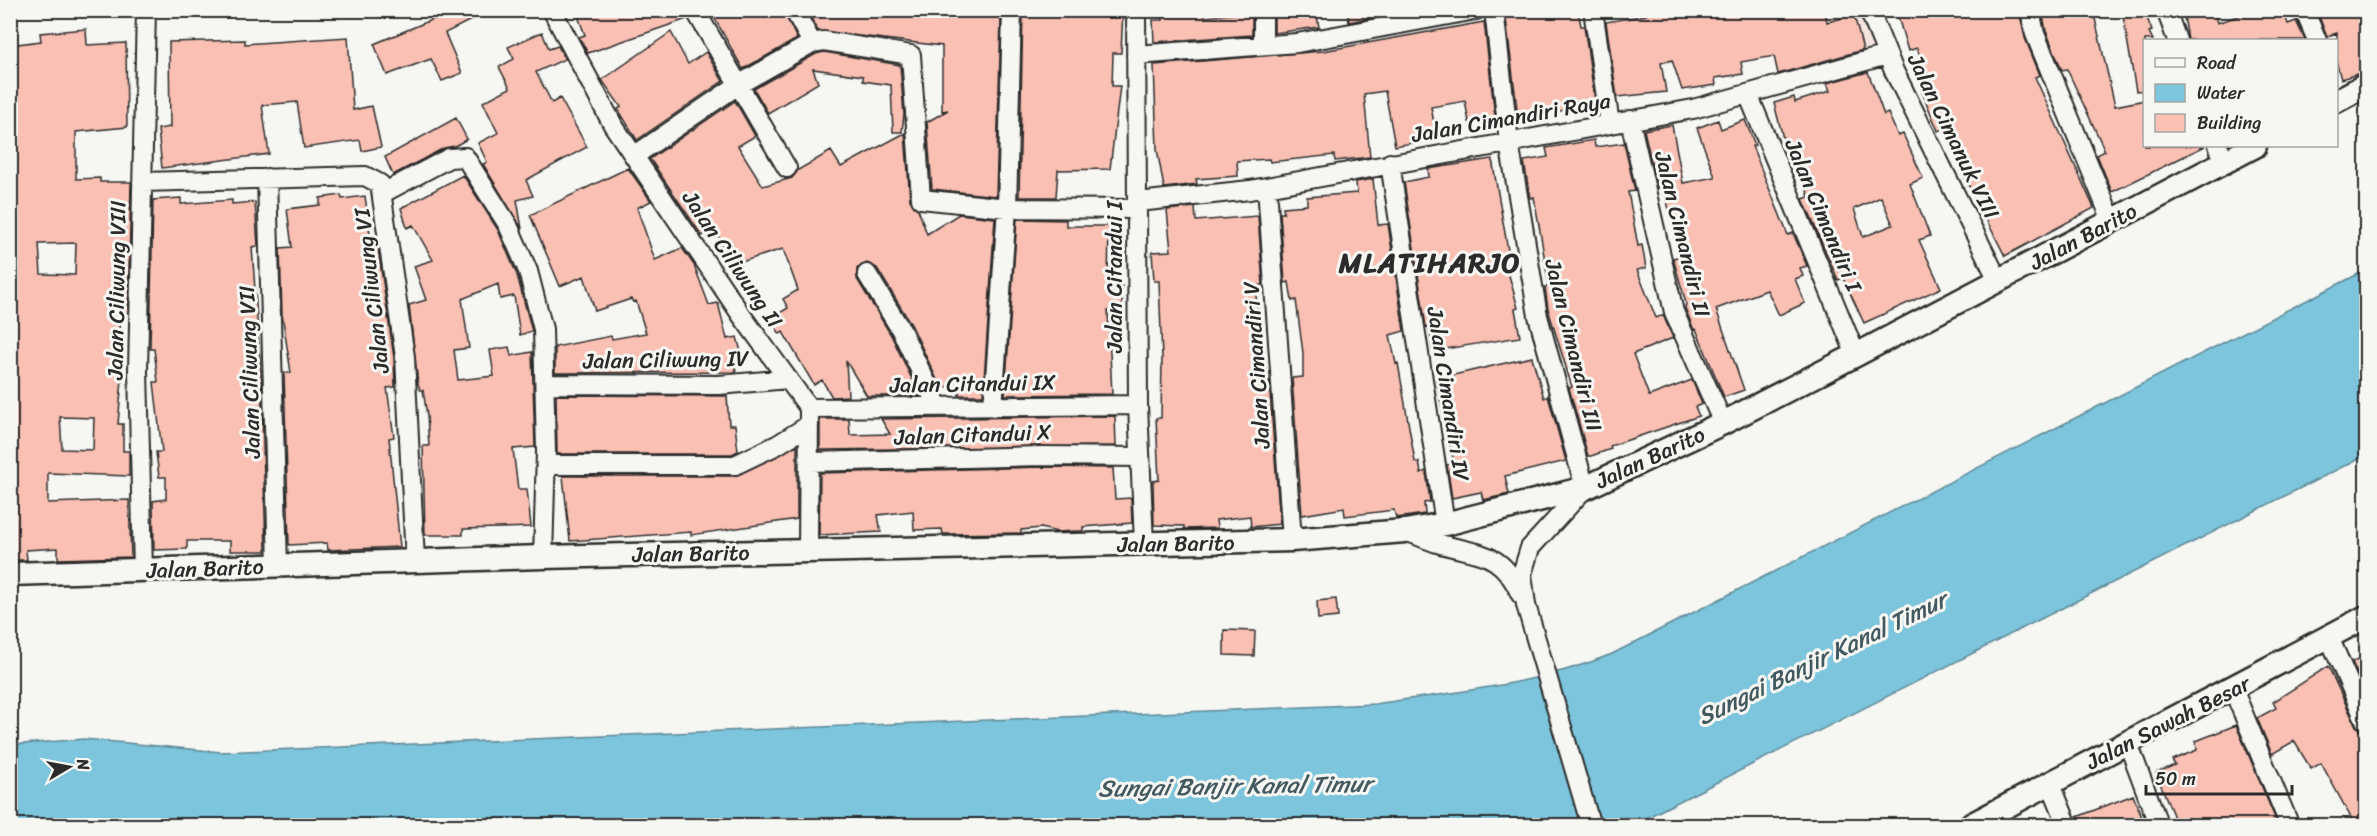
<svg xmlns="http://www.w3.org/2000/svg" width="2377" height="836" viewBox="0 0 2377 836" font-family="Sriracha,sans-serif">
	<rect width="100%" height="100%" fill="#f6f6f2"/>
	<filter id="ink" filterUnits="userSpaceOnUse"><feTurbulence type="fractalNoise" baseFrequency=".0167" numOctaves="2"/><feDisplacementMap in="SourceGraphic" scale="12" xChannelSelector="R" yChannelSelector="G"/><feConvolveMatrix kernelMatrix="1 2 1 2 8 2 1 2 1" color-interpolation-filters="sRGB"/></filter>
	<g filter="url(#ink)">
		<path fill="#f7e6df" d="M1767,11H1863L1878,49L1803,72L1789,28Z"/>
		<path fill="#7cc5dc" stroke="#5c8795" stroke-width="1.5" d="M2366,270V455L1642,820L1624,825L11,826V745L84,739L221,752L1375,704C1455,692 1536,685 1612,654Z"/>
		<path fill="#fac0b3" stroke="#2b2b2b" stroke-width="1.5" fill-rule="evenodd" d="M441,10H491L445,33L462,73L442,81L431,59L387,75L374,44L443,15Z
			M594,10H684L687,19L588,53L579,37L585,35L578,16Z
			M710,10H783L797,39L743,69Z
			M807,10H969V14L1001,18L996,196L932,189L927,122L948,110L942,111V46L818,31Z
			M1023,10H1123L1121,53H1113L1112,86H1120L1110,169L1058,170L1056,197H1019Z
			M1162,10H1205V17L1252,12V35L1154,42L1153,20H1163Z
			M1274,10H1316L1319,27L1274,33Z
			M1347,10H1411L1349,22Z
			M1505,10H1578L1581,26H1584L1595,101L1594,106L1518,117Z
			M1646,10H1825L1827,22L1854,15L1863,50L1778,74L1774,56L1741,62L1743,74L1715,78L1716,85L1682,90L1672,60L1661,63L1666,92L1617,97L1606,22L1646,15Z
			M1896,10H2019L2025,38L2040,75L2035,77L2094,208L2005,256L1964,176L1972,172L1949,126L1938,131L1922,92L1931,88L1917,48L1908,51Z
			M2042,10H2093L2115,106L2145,100V146H2205L2112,192L2097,155L2105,151L2067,69L2062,70L2046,31Z
			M2122,10H2144L2152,31L2149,32L2153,40H2145V90L2136,91Z
			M2183,10H2214L2217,23L2257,10H2283L2288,24L2296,21L2305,40H2188Z
			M2367,10V71L2341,79L2337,65V33L2327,36L2317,12Z
			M1484,22L1495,117L1469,122L1465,101L1431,107L1437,139L1395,146L1385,91L1364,94L1370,157L1335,161L1334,155L1270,162L1269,159L1237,161L1238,176L1196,179L1197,184L1164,188L1157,149L1154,65L1323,51Z
			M86,29L87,45L126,43L127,127L76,132V179L100,178V182H131L128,313L120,312L117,368H123L118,424H123V451H129V476L48,473V503L129,500L131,557L58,559V548L26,550L27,560H10V45L41,41L40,33ZM76,243L75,275L41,274L39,244ZM60,417L94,418L93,450L62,449Z
			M542,32L549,49L558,46L565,59L536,72L552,103L560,98L587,147L526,180L533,196L517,200L522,229L483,164L487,162L478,143L498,133L483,102L510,88L499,67L514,59L508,47Z
			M671,32L688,64L706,52L723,81L637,140L618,109L621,107L602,80Z
			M348,37L353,110L372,106L381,147L362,151L360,140L304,148L297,102L262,105L269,154L162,168L158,129L170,127L169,42L245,40V44Z
			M824,52L900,65L904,114L902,132H893L891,85L863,81V76L813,69L818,83L768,113L754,89L816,54Z
			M1868,72L1884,115L1888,113L1898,136L1903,134L1923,178L1910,184L1930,236L1919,240L1941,288L1864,323L1843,278L1838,280L1803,199L1809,197L1795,148L1786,150L1774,103L1794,97L1795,102L1830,91L1827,83ZM1881,197L1893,225L1863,237L1854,209Z
			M735,101L755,136L738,146L763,186L792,178L798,170L831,151L841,167L905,133L910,200L918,209L927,234L959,214L995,218L983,395H959V391L939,384L911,324L877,268L867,263L857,268V279L891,335L920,396H867L846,361L848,396L832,397L822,380L814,385L783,332L780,334L770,319L788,308L783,299L798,290L783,249L728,266L716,228L702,236L650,159Z
			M456,118L467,139L455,146L444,148L393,175L385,157Z
			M1718,120L1721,129L1745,120L1755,145L1752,146L1788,235L1793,233L1807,266L1800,268L1803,276L1795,279L1805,303L1779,315L1767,290L1716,309L1744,390L1724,397L1696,329L1694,330L1685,308L1686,303L1673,258L1680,256L1674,224L1662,187L1657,188L1644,130L1672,125L1683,183L1715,177L1697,128Z
			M1594,140L1595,147L1624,143L1635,191L1628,192L1638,246L1642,245L1646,268L1637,270L1656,318L1663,315L1673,338L1633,354L1649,396L1692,380L1702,404L1695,407L1699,416L1610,446L1611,449L1591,456H1588L1569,388L1572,387L1548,309L1545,287L1549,286L1541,237L1534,197L1530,198L1524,161L1548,157L1546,148Z
			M1492,159L1509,256L1504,257L1518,308L1515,309L1520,337L1433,351L1429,326L1426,327L1404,182L1429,177L1428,169Z
			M628,168L651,201L637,208L655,260L682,248L694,265L709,305L718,303L727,339L737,337L743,359L734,362L736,372L555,373V347L611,336L612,339L646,333L636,301L633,302L631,299L595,311L584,276L560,286L530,215Z
			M463,175L498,230L517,275L532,331L520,335L514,296L500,299L498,284L462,299L469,348L454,350L458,380L494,376L490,350L509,347L511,356L532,352L535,447L513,449L518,489H527L531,527L463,529V535H425L423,446H429L427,416L423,390H420L418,384L409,305L426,300L414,266L433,260L413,225L407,228L401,208Z
			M1373,179L1378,225L1388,224L1404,331L1390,335L1396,364L1398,363L1415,462H1419L1421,473L1426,471L1430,502L1424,503L1425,514L1396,518L1394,510L1345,516L1344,508L1302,515L1292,378L1303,377V353L1296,300L1292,301L1289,282L1285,283L1280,213H1284L1283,207L1307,205V197L1357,193L1356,182Z
			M341,195L342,199L365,196L372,249L378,248L394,358L395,387L387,388L394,437L389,438L400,547L328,550L327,543L289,545L284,373H291L282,314L280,248L292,247L287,209L320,205V198Z
			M181,198V204L232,200V204L255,202L258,246L252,247L261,375L266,551H230V541H187V549L154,550L153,501L166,499V477H159L156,452H162L154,382H158L154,349H150L153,200Z
			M1195,207L1196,221L1258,216L1263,285L1255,286L1263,361H1265L1267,380H1269L1280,524L1251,527L1250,516L1216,520L1217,528L1184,529V526L1154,525L1153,481L1159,480L1156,418H1161L1162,358L1159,281H1154L1152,252L1171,251L1167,210Z
			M1017,219L1066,220V226H1109L1108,286H1122V311H1108L1112,394L1005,395Z
			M1532,357L1544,398L1548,396L1566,461L1505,476L1509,494L1483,500L1481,492L1452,498L1447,465L1454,463L1436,379Z
			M556,395L727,396L729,425H735L738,451L732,454H557Z
			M1115,416L1116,446L820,450V419H849L850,435L890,434L881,419Z
			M797,445V519L691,535V532L570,541L563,476H735Z
			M1043,467L1113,468L1115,499L1131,498L1132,523L1083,527V531H1077L1057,532L1041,528L1021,530V533L943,534L942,529L914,530L913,511L878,515L881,532L819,535L820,473Z
			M1336,599L1338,617L1318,619L1317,601Z
			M1224,630L1255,631L1254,656L1224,655Z
			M2367,655V695L2352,662Z
			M2328,666L2356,726L2367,733V825H2355L2321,763L2311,769L2294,741L2272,754L2257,718L2276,708L2273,702Z
			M2236,725L2278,825H2177L2156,773L2175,765L2172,760L2197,750L2196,741Z
			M2133,795L2145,825H2079L2077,817Z"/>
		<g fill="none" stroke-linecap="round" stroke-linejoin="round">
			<defs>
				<path id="minor" d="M552,10L613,125L742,316L809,408L808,550
					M695,10L787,168
					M794,10L812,43
					M1136,10L1138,405L1144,544
					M1263,10V45
					M1494,10L1509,142L1538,316L1585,488L1530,548L1522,574L1526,605L1591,826
					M1593,10L1610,124
					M1869,10L1894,71L1998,280
					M2030,10L2035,34L2112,221
					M2166,10L2177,40
					M2304,10L2317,40
					M1136,55L1297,43L1476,10
					M1748,94L1856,355
					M1630,120L1674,312L1723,423
					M2218,146L2225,162
					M634,156L738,85L812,43L824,41L911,55L921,199L1007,208L1137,209
					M1390,163L1445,524
					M267,178L278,566
					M142,182L365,176L380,184L405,357L415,561
					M1267,187L1292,540
					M383,193L449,158L465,157L508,225L528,271L543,329L546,451L543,557
					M1138,202L1250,190L1693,109L1887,55
					M867,274L901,330L938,407
					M545,384L719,385L788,379
					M993,407L1007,208L1012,10
					M809,408L1138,405
					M809,462L1043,456L1140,457
					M546,465H735L777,445L809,425
					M1405,531C1416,535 1426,539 1437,543C1477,555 1501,549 1521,595
					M143,570L138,371L146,10
					M2329,637L2366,722
					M2233,689L2290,826
					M2128,743L2159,826
					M2050,782L2068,826"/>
				<path id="tertiary" d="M2336,101L2366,85
					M10,574L543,557L1292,540L1405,531L1445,524L1585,488L1723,423L1856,355L2255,146
					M1969,826L2366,617"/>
			</defs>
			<use href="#minor" stroke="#2b2b2b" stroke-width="22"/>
			<use href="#tertiary" stroke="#2b2b2b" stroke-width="27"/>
			<use href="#minor" stroke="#f6f6f2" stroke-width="18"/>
			<use href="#tertiary" stroke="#f6f6f2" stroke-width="22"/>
		</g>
	</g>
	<g text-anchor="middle" stroke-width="6" stroke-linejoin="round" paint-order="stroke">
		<g font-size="22" fill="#2b2b2b" stroke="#f6f6f2">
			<text transform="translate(1511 117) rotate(-10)" y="8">Jalan Cimandiri Raya</text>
			<text transform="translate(1954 136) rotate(64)" y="8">Jalan Cimanuk VIII</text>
			<text transform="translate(1824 215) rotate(67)" y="8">Jalan Cimandiri I</text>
			<text transform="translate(1683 234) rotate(76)" y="8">Jalan Cimandiri II</text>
			<text transform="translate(2083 236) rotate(-28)" y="8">Jalan Barito</text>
			<text transform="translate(733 259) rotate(56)" y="8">Jalan Ciliwung II</text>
			<text transform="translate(1114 277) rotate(-90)" y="8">Jalan Citandui I</text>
			<text transform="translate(116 290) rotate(-89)" y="8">Jalan Ciliwung VIII</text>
			<text transform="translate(371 291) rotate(-97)" y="8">Jalan Ciliwung VI</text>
			<text transform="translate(1574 345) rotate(76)" y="8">Jalan Cimandiri III</text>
			<text transform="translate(666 359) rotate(-1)" y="8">Jalan Ciliwung IV</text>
			<text transform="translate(1256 365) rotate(-94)" y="8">Jalan Cimandiri V</text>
			<text transform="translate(249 372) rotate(-92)" y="8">Jalan Ciliwung VII</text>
			<text transform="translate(973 383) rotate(-1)" y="8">Jalan Citandui IX</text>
			<text transform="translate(1449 394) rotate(81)" y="8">Jalan Cimandiri IV</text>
			<text transform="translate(973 434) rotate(-2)" y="8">Jalan Citandui X</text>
			<text transform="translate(1650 457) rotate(-25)" y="8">Jalan Barito</text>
			<text transform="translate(1176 543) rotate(-1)" y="8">Jalan Barito</text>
			<text transform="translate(691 553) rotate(-1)" y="8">Jalan Barito</text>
			<text transform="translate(205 568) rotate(-2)" y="8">Jalan Barito</text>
			<text transform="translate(2168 722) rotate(-27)" y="8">Jalan Sawah Besar</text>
		</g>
		<g font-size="24" font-style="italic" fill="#435960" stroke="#f6f6f2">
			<text transform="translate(1822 658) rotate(-26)" y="8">Sungai Banjir Kanal Timur</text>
			<text transform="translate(1235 786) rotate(-1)" y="8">Sungai Banjir Kanal Timur</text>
		</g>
		<g font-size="28" font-weight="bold" letter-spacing="1.5" fill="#2b2b2b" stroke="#f6f6f2">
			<text x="1430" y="272">MLATIHARJO</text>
		</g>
	</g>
	<rect width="2377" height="836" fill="none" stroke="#f6f6f2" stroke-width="36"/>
	<rect x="18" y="18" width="2341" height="800" fill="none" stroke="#2b2b2b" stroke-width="2" filter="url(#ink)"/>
	<rect x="2143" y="39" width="195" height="108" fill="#f6f6f2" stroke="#a5a5a2" stroke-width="1.5"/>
	<rect x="2155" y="58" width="30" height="9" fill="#f6f6f2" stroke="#a5a5a2" stroke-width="1.5"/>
	<text x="2197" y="69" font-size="18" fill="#2b2b2b">Road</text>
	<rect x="2155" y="84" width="30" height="18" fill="#7cc5dc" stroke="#a5a5a2" stroke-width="1.5"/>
	<text x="2197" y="99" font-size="18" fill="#2b2b2b">Water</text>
	<rect x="2155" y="114" width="30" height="18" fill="#fac0b3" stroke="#a5a5a2" stroke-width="1.5"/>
	<text x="2197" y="129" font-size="18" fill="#2b2b2b">Building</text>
	<g transform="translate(69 767) rotate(80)" stroke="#f6f6f2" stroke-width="4.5" paint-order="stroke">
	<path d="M0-4.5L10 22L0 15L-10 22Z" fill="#2b2b2b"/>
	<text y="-9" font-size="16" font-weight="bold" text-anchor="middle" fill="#2b2b2b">N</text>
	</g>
	<path d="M2146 785v9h146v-9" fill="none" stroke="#2b2b2b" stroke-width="3"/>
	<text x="2155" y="785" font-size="18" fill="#2b2b2b" stroke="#f6f6f2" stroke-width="4.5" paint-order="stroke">50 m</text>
</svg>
